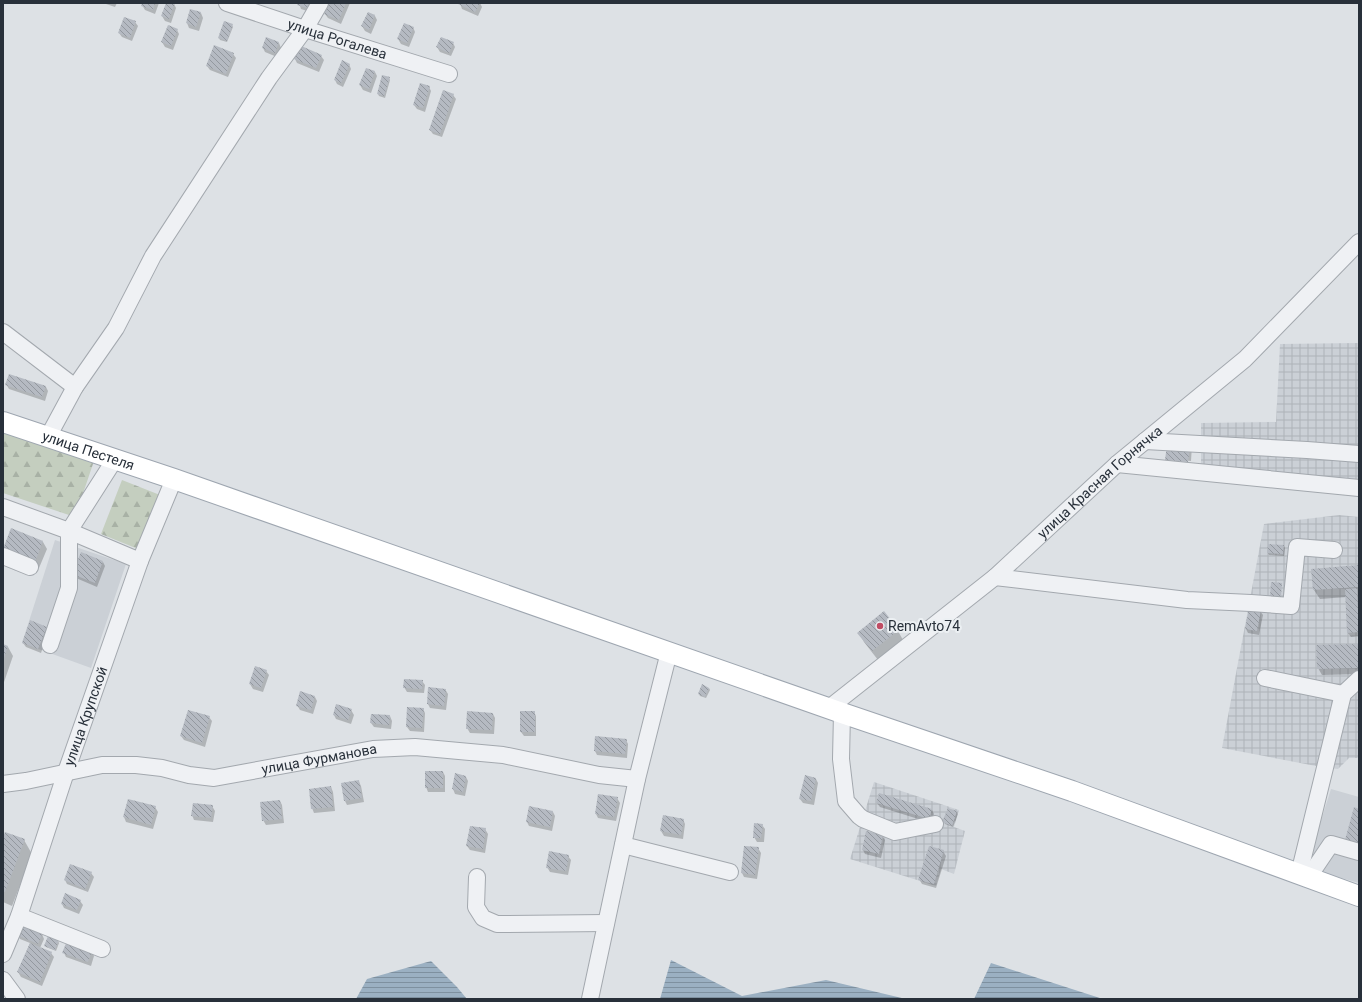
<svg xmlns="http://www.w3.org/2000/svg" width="1362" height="1002" viewBox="0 0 1362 1002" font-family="Roboto,sans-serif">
	<defs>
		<pattern id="industrial-grid" width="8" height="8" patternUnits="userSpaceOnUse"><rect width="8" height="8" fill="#cbd0d6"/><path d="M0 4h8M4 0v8" fill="none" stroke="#aeb3b8"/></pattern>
		<pattern id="forest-firs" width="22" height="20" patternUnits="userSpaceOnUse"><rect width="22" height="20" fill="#c4cebf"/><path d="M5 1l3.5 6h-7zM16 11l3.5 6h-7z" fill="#a8b1a5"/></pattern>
		<pattern id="water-rules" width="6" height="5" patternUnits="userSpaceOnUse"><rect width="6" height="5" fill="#9bb0c2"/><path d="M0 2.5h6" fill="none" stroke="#7e909f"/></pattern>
		<pattern id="building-back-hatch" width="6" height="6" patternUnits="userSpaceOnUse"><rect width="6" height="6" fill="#b5bac2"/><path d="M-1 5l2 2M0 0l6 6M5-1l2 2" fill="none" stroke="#93989f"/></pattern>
	</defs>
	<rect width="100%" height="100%" fill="#dde1e5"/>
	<path fill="#cbd0d6" d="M55,540L126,564L91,668L22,643Z
		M1331,789L1359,797V883L1306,868Z"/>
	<path fill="url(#industrial-grid)" d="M1359,340V482L1201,465V423L1276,422L1280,344L1358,343Z
		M1339,515L1359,517V758H1349L1338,769L1321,767L1222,748L1264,524Z
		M874,782L959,810L954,827L965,831L954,874L941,869L936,886L850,859Z"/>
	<path fill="url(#forest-firs)" d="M3,431L94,461L75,517L3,493Z
		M122,480L160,495L138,549L101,534Z"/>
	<path fill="url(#water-rules)" d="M671,960L742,996L826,980L906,999H660Z
		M431,961L457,987L467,999H356L367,979Z
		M991,963L1103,999H974Z"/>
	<path fill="#0003" d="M103,3H117L115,7Z
		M143,3H159L155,14L145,10L142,5Z
		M167,3L174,4L176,8L171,23L165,21L162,16Z
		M299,3H312L310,12L301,9Z
		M330,3H350L341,24L328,18L325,14Z
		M460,3H480L482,7L478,16L462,9Z
		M191,10L201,13L203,18L199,31L189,28L187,23Z
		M368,13L375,16L377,20L371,34L365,31L362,26Z
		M135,22L138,26L132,41L122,37L119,33Z
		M232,25L233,27L227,42L220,40L219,38Z
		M413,27L415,32L409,47L401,44L398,39Z
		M177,30L179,34L173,50L165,47L162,42Z
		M267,38L279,43L281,48L277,57L265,52L263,48Z
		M453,43L455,47L451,56L440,52L437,47Z
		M233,54L236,58L228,77L210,70L207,66Z
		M321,56L324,60L319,72L297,63L295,59Z
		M349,64L351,69L343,87L337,84L335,80Z
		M367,69L375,72L377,76L371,93L363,90L360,85Z
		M389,78L390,80L385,98L379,96L378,94Z
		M429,87L431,91L425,112L417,109L414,105Z
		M453,95L456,99L442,137L433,134L430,130Z
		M6,384L46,387L48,391L45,401L9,389Z
		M1192,445L1191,461L1168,459L1169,464L1166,460Z
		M12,530L43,542L47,549L39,568L8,556Z
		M1284,546L1285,548L1284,556L1269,555L1268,553Z
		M103,562L105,566L97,587L76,578L74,574Z
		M1359,566V636L1351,637L1348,633L1347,597L1320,599L1314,590Z
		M1260,611L1263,615L1259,635L1248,633L1246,629Z
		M46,628L48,632L41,653L26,647L23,643Z
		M898,631L903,640L878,660L864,642L859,633Z
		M3,645L8,647L13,656L3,685Z
		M1359,645V674L1322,675L1318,668Z
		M266,671L269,675L263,692L253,689L250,684Z
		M422,681L425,685L424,693L407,692L404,687Z
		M709,688L710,690L706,698L700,696L699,694Z
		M445,689L448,694L446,710L430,708L428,704Z
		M301,693L315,697L317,701L313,714L300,710L297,705Z
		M423,709L425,713L424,732L410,731L407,727Z
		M351,710L354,715L351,724L336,719L334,715Z
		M534,712L536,716V736H524L521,732Z
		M493,714L495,718L494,734L470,733L467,728Z
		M390,716L392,721L391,729L374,727L371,723Z
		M209,717L212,721L205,747L184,740L181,736Z
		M626,740L628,744L627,758L597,755L595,751Z
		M443,772L445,776V792H428L426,787Z
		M456,775L466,777L468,781L465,796L455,794L453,789Z
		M805,777L816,779L818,783L814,805L803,803L800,799Z
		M359,782L361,786L364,802L347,805L345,801Z
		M331,787L333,792L335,811L314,813L312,808Z
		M617,798L620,803L616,821L598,818L596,814Z
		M128,800L155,807L158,812L153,829L126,822L124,817Z
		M280,801L282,805L284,823L266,825L263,820Z
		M877,803L932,810L934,814L931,823L880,807Z
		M212,806L215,811L213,822L194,820L192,815Z
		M529,808L553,812L555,816L552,831L529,826L527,822Z
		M957,812L958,814L953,827L945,824L944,822Z
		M664,816L683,819L685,824L683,839L664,836L661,831Z
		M762,825L765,829L764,842H757L754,837Z
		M485,829L488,834L485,853L470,850L467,846Z
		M882,836L885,840L881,858L865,854L863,850Z
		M3,839L24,840L32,854L12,906L3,902Z
		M758,848L761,853L757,879L744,877L742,873Z
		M943,851L946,856L936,888L922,884L919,879Z
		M568,856L571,860L568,875L550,872L547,867Z
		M91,873L94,877L88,892L67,884L65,880Z
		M80,901L83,905L79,914L64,908L62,904Z
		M42,934L44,939L40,948L51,953L54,957L42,986L21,977L18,972L30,943L20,939L18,935Z
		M58,941L59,943L56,951L46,947L45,945Z
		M92,951L94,956L91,966L66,957L64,953Z"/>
	<path fill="url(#building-back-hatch)" d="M142,3H155L153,10L141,6Z
		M166,3H175L169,19L161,16Z
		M298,3H309L307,8L297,5Z
		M329,3H346L339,20L324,14Z
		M459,3H480L475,12L458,4Z
		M190,9L201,12L196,27L186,23Z
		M368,12L375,15L369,30L361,26Z
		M124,17L136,21L130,38L118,33Z
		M224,21L233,24L227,41L218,38Z
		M404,23L414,27L407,43L397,39Z
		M168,25L178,29L171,46L161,42Z
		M266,37L279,42L275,53L262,48Z
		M441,37L454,42L449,53L436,47Z
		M214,45L234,53L226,74L206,66Z
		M299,45L322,55L316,68L294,59Z
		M342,60L350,64L341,83L334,80Z
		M366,68L375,71L369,89L359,85Z
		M382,75L390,77L384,96L377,94Z
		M420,83L430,86L423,108L413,105Z
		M443,90L454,94L440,134L429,130Z
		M9,374L46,386L42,397L5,385Z
		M1168,437L1191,440L1188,462L1165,460Z
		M11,528L43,541L35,562L3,549Z
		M1268,544L1284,545L1283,554L1267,553Z
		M81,552L103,561L95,583L72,574Z
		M1359,565V587L1313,590L1311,569Z
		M1271,582L1282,583L1281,597H1270Z
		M1357,588L1359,632L1347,633L1345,589Z
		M1249,608L1261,610L1257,631L1245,629Z
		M884,611L899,630L872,651L857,633Z
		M30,620L47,627L38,649L22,643Z
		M3,644L8,646L3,661Z
		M1359,644V668L1317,669L1316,645Z
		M255,666L267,670L261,688L249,684Z
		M404,679L423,680L422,689L403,688Z
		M702,684L709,688L705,697L698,694Z
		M428,687L446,689L444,706L427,704Z
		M300,691L315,696L311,710L296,706Z
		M336,704L352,709L348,720L333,715Z
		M407,707L424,708L422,728L406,727Z
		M188,710L210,716L202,743L180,736Z
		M467,711L493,713L492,730L466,729Z
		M520,711H535V732H520Z
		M371,714L390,715L389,725L370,723Z
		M595,736L627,739L625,754L594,751Z
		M425,771H443V788H425Z
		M455,773L466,776L463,792L452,789Z
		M805,775L816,778L811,801L799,799Z
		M359,780L362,798L344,801L341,783Z
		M331,786L333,807L311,809L309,789Z
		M879,793L932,809L929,819L876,803Z
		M598,794L618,797L614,817L595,814Z
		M128,799L156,806L151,825L123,817Z
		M280,800L282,819L262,821L260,802Z
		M193,803L213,805L211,818L191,816Z
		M529,806L553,811L550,827L526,822Z
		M1354,807L1359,809V844L1345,840Z
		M948,808L957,811L952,826L942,822Z
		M663,815L684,819L681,835L660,831Z
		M754,823L763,824L761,838H753Z
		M470,826L486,828L483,849L466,846Z
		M866,831L883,835L879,854L862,850Z
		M5,832L25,839L5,892H3V837Z
		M744,846L759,847L755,875L741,873Z
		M929,846L944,850L934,884L918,880Z
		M549,851L569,855L566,871L546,868Z
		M70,864L92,872L85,889L64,880Z
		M65,893L81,900L77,910L61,904Z
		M21,925L42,934L38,944L17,935Z
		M48,936L59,940L55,950L44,946Z
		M67,941L92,951L88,962L62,953Z
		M30,943L52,952L40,982L17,972Z"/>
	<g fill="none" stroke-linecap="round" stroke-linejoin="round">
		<defs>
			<g id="minor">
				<path id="s1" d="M227,3L305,29L449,74"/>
				<path d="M3,332L75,387"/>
				<path d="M48,437L75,387L116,328L153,256L269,78L305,29L320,3"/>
				<path d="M1145,441L1307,450L1359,454"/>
				<path d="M1117,464L1359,488"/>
				<path d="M3,507L69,531L140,561"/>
				<path d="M3,556L30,567"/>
				<path d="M995,577L1187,600L1251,603L1291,606L1297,547L1334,550"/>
				<path d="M50,645L69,588V531L115,459"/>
				<path d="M1265,678L1343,694"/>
				<path id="s2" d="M829,708L995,577L1117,464L1245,359L1359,242"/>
				<path d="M842,713L841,759L846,801L859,816L863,819L895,832L935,824"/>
				<path id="s3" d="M3,784L26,781L102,765H136L162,768L189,775L214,778L373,749L415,747L503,755L599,775L637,779"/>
				<path d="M623,845L730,872"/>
				<path d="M1299,874L1343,694L1359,679"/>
				<path d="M477,877L476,907L483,918L497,924L606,923"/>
				<path d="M1308,878L1331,844L1359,852"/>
				<path d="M19,916L102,949"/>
				<path id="s4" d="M3,954L19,916L66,772L140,561L174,479"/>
				<path d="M3,980L17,999"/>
				<path d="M590,999L637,779L669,652"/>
			</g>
			<g id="major">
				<path id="s5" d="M3,422L174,479L842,713L1072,791L1359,896"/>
			</g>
		</defs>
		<use href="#minor" stroke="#a3a8ae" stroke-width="18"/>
		<use href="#major" stroke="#9ea6b0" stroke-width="22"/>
		<use href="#minor" stroke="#eff1f4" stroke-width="16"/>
		<use href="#major" stroke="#fff" stroke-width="20"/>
	</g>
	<circle fill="#c04d64" stroke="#ecf0f3" stroke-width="1.5" cx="880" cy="626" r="4"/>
	<g text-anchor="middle" stroke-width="4" stroke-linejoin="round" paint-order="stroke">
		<g font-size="14" fill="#28303a" stroke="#ecf0f3">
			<text dy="5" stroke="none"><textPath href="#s1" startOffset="116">улица Рогалева</textPath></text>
			<text dy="5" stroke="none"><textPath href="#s5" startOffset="90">улица Пестеля</textPath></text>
			<text dy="5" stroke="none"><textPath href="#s2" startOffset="353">улица Красная Горнячка</textPath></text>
			<text dy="5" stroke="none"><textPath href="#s4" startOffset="252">улица Крупской</textPath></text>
			<text dy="5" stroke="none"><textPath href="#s3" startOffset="321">улица Фурманова</textPath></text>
		</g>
		<g font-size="14" fill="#28303a" stroke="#ecf0f3" text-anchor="start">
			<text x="888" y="631">RemAvto74</text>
		</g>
	</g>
	<rect width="1362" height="1002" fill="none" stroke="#28303a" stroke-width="8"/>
</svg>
